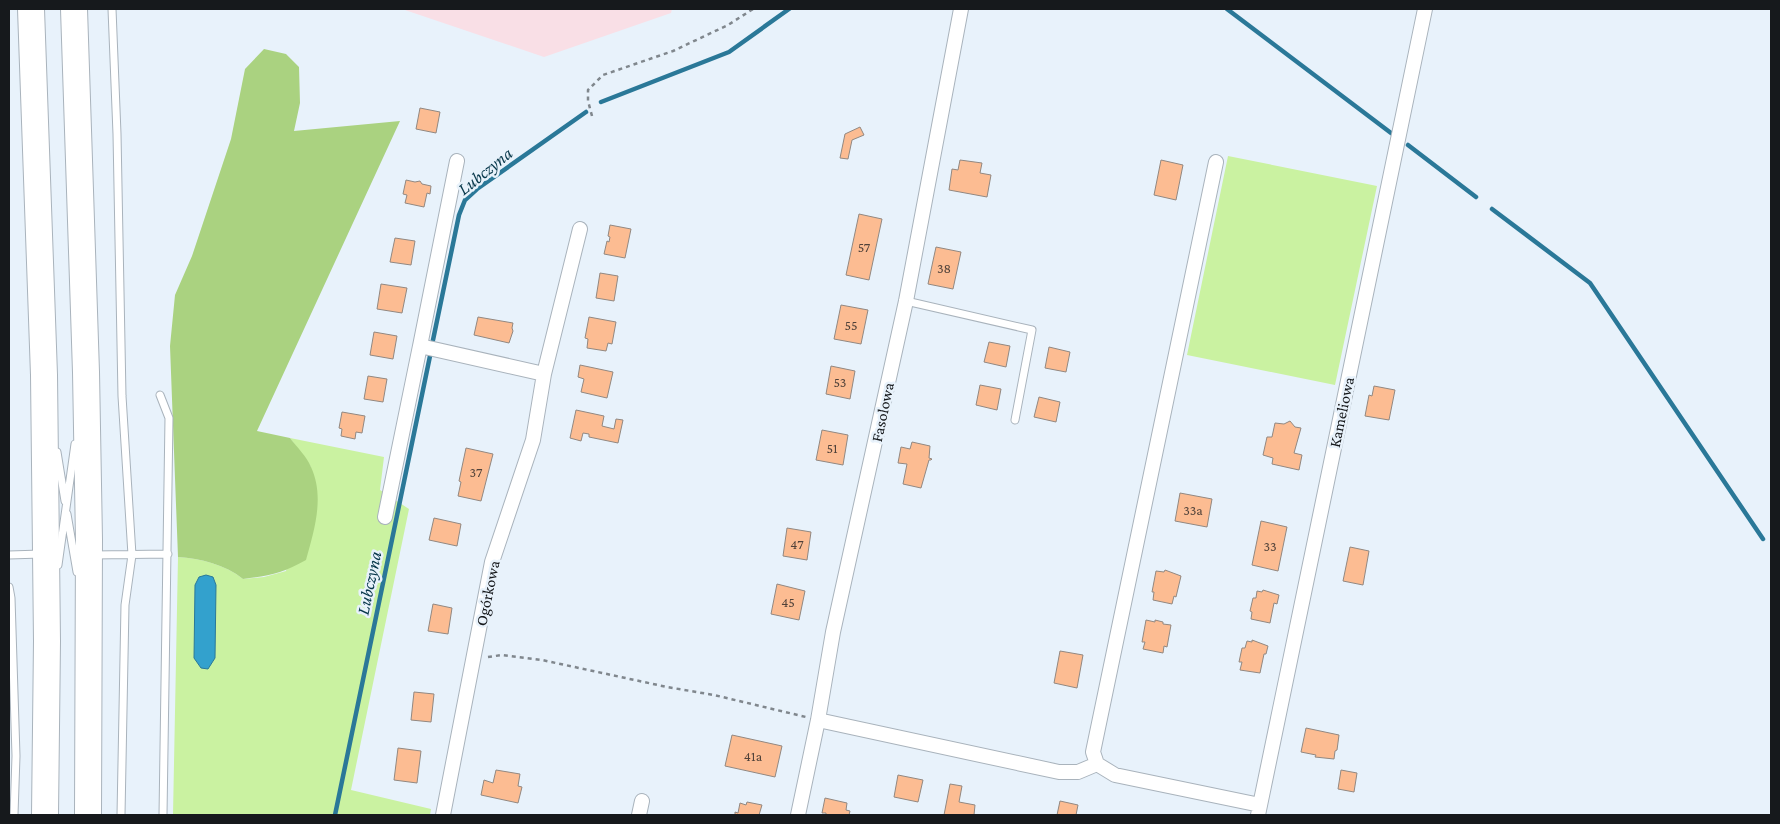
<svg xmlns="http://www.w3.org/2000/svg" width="1780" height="824" viewBox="0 0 1780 824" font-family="'Crimson Pro',serif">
	<rect width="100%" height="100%" fill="#e8f2fb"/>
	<path fill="#f9dfe6" d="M402,9H672L671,13L544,57Z"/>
	<path fill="#caf2a1" d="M1228,156L1377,186L1335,385L1187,355Z
		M290,438L384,457L380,490L409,509L351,790L431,809L430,815H173L178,557C200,558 226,565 243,579L264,577L286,571L311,467Z"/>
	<path fill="#aad280" d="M264,49L286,54L299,67L300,103L294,131L400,121L257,431L290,438C297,447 307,457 311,467C325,497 314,531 306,560C283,573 269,576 243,579C226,565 200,558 178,557L170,346L175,295L192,256L231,139L245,69Z"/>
	<path fill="#33a1cd" stroke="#2a7898" d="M206,575L213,577L216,585L215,658L208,669L201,668L194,658L195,585L199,577Z"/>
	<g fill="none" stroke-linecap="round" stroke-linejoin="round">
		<path stroke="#2a7898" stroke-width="4.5" d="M1227,9L1391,133
			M601,102L729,52L789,9
			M1408,145L1476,197
			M1492,209L1590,283L1763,539
			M433,340L459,215L465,200L477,189L586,112
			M335,815L430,356"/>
	</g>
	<path fill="#fcbc92" stroke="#928881" d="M420,108L440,112L436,133L416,129Z
		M860,127L864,135L852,140L848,159L840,158L845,134Z
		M960,160L982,163L980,173L991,175L987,197L949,190L952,169L958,170Z
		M1161,160L1183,165L1176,200L1154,195Z
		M406,180L415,182L420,181L422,184L431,186L430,194L427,193L424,207L405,203L407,195L403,194Z
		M859,214L882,219L869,280L846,275Z
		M610,225L631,229L625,258L604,254L607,241L609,242L610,237L608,236Z
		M395,238L415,241L411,265L390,262Z
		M936,247L961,252L953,289L928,284Z
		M600,273L618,276L614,301L596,298Z
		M381,284L407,288L402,313L377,309Z
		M841,305L868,310L861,344L834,339Z
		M478,317L513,323L512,328L513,331L509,343L474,335Z
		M589,317L616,322L612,344L608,343L606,351L587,348L588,339L585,338Z
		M374,332L397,336L393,359L370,355Z
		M989,342L1010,346L1006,367L984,362Z
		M1049,347L1070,352L1066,372L1045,368Z
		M580,365L613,372L607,398L581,392L584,379L578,377Z
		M831,366L855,371L850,399L826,394Z
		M368,376L387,379L383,402L364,399Z
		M980,385L1001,389L997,410L976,405Z
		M1374,386L1395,390L1389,420L1365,416L1369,395L1372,396Z
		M1039,397L1060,402L1056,422L1034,417Z
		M576,410L604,416L602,426L614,429L616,419L623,420L618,443L589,437V434L583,433L581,441L570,438Z
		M342,412L365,416L362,433L356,432L355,439L341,436L342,429L339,428Z
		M1290,421L1295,427L1301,428L1294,453L1302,455L1299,470L1272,464L1273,458L1263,455L1267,437H1272L1275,423L1284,424Z
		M822,430L848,435L843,465L816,460Z
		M912,442L930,446L929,458L932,459L931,460H929L921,488L903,484L907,464L898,463L901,447L910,449Z
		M466,448L493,454L481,501L458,496L461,482L459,481Z
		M1180,493L1212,499L1207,527L1175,521Z
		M434,518L461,524L457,546L429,540Z
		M1261,521L1287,527L1278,571L1252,565Z
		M787,528L811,532L807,560L783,556Z
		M1350,547L1369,551L1363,585L1343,581Z
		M1165,570L1181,576L1176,597L1174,596L1172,604L1153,600L1154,592H1152L1156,571L1164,572Z
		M777,584L805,591L799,620L771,614Z
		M1263,590L1279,595L1277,604L1274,603L1270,623L1251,619L1252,612L1250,611L1253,598H1256L1257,591L1262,592Z
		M433,604L452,608L448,634L428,631Z
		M1146,620L1155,622V620L1163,622V624L1171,625L1167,647L1164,646L1163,653L1143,649L1145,642H1142Z
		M1252,640L1268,646L1266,654H1264L1260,673L1240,670L1242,662H1239L1242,648H1245L1247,641L1252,642Z
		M1060,651L1083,655L1077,688L1054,683Z
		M414,692L434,694L431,722L411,720Z
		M1306,728L1339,735L1337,750L1335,751L1334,759L1315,757L1316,755L1301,752Z
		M732,735L782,746L775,777L725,766Z
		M398,748L421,751L417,783L394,780Z
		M496,770L520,774L518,786L522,787L518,803L481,795L484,780L493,783Z
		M1341,770L1357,773L1354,792L1338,789Z
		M898,775L923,780L918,802L894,797Z
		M950,784L962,786L959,802L975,805L974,815H944Z
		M825,798L847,803L846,810L850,811L849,815H826V813H822Z
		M1060,801L1078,805L1076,815H1057Z
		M747,802L762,805L759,815H735V812L738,813L740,803L746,805Z"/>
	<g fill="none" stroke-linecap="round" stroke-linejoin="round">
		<defs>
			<path id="lane" d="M112,9L117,134L122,396L132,555L125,605L121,815
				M906,301L1032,330L1015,420
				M160,395L169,418L163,815
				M57,452L65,501
				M67,514L77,572
				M9,555L41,554
				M93,555L168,554
				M58,565L75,444
				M9,587L11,598L16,756L14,815"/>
			<path id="street" d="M1216,162L1093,752L1097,764L1115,775L1260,805
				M420,346L457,161
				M544,374L580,229
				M385,517L420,346L544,374L533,440L492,562L443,815
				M818,720L1059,772H1078L1097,764
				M639,815L642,801
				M798,815L818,720L833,632L906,301L961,9
				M1258,815L1425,9"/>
			<path id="highway" d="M31,9L44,375L47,641L45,815
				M74,9L86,372L89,540L88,815"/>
		</defs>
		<use href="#lane" stroke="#a9b3bc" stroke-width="9"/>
		<use href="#street" stroke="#a9b3bc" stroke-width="16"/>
		<use href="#highway" stroke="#a9b3bc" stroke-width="28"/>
		<path stroke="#80878d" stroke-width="2.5" stroke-dasharray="4 4" stroke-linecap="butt" d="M592,116L588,101V90L603,75L673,51L728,25L753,9
			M488,657L502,655L542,660L667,687L714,695L806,717"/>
		<use href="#lane" stroke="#fff" stroke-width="7"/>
		<use href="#street" stroke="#fff" stroke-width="14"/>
		<use href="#highway" stroke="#fff" stroke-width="26"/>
	</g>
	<g text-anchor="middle" stroke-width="5" stroke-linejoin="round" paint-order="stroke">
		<g font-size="14" fill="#50423a">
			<text x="864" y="252">57</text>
			<text x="944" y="273">38</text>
			<text x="851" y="330">55</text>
			<text x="840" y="387">53</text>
			<text x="832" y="453">51</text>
			<text x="476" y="477">37</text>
			<text x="1193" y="515">33a</text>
			<text x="797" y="549">47</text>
			<text x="1270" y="551">33</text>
			<text x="788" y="607">45</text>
			<text x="753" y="761">41a</text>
		</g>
		<g font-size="16" fill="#16191c" stroke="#e8f2fb">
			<text transform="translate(882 412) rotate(-78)" y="6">Fasolowa</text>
			<text transform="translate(1341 412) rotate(-78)" y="6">Kameliowa</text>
			<text transform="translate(487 593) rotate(-78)" y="6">Ogórkowa</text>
		</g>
		<g font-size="18" font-style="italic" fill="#07374a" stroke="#e8f2fb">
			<text transform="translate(485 171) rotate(-39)" y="6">Lubczyna</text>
			<text transform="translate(369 583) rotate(-78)" y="6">Lubczyna</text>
		</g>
	</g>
	<rect width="1780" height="824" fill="none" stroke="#16191c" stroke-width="20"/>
</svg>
